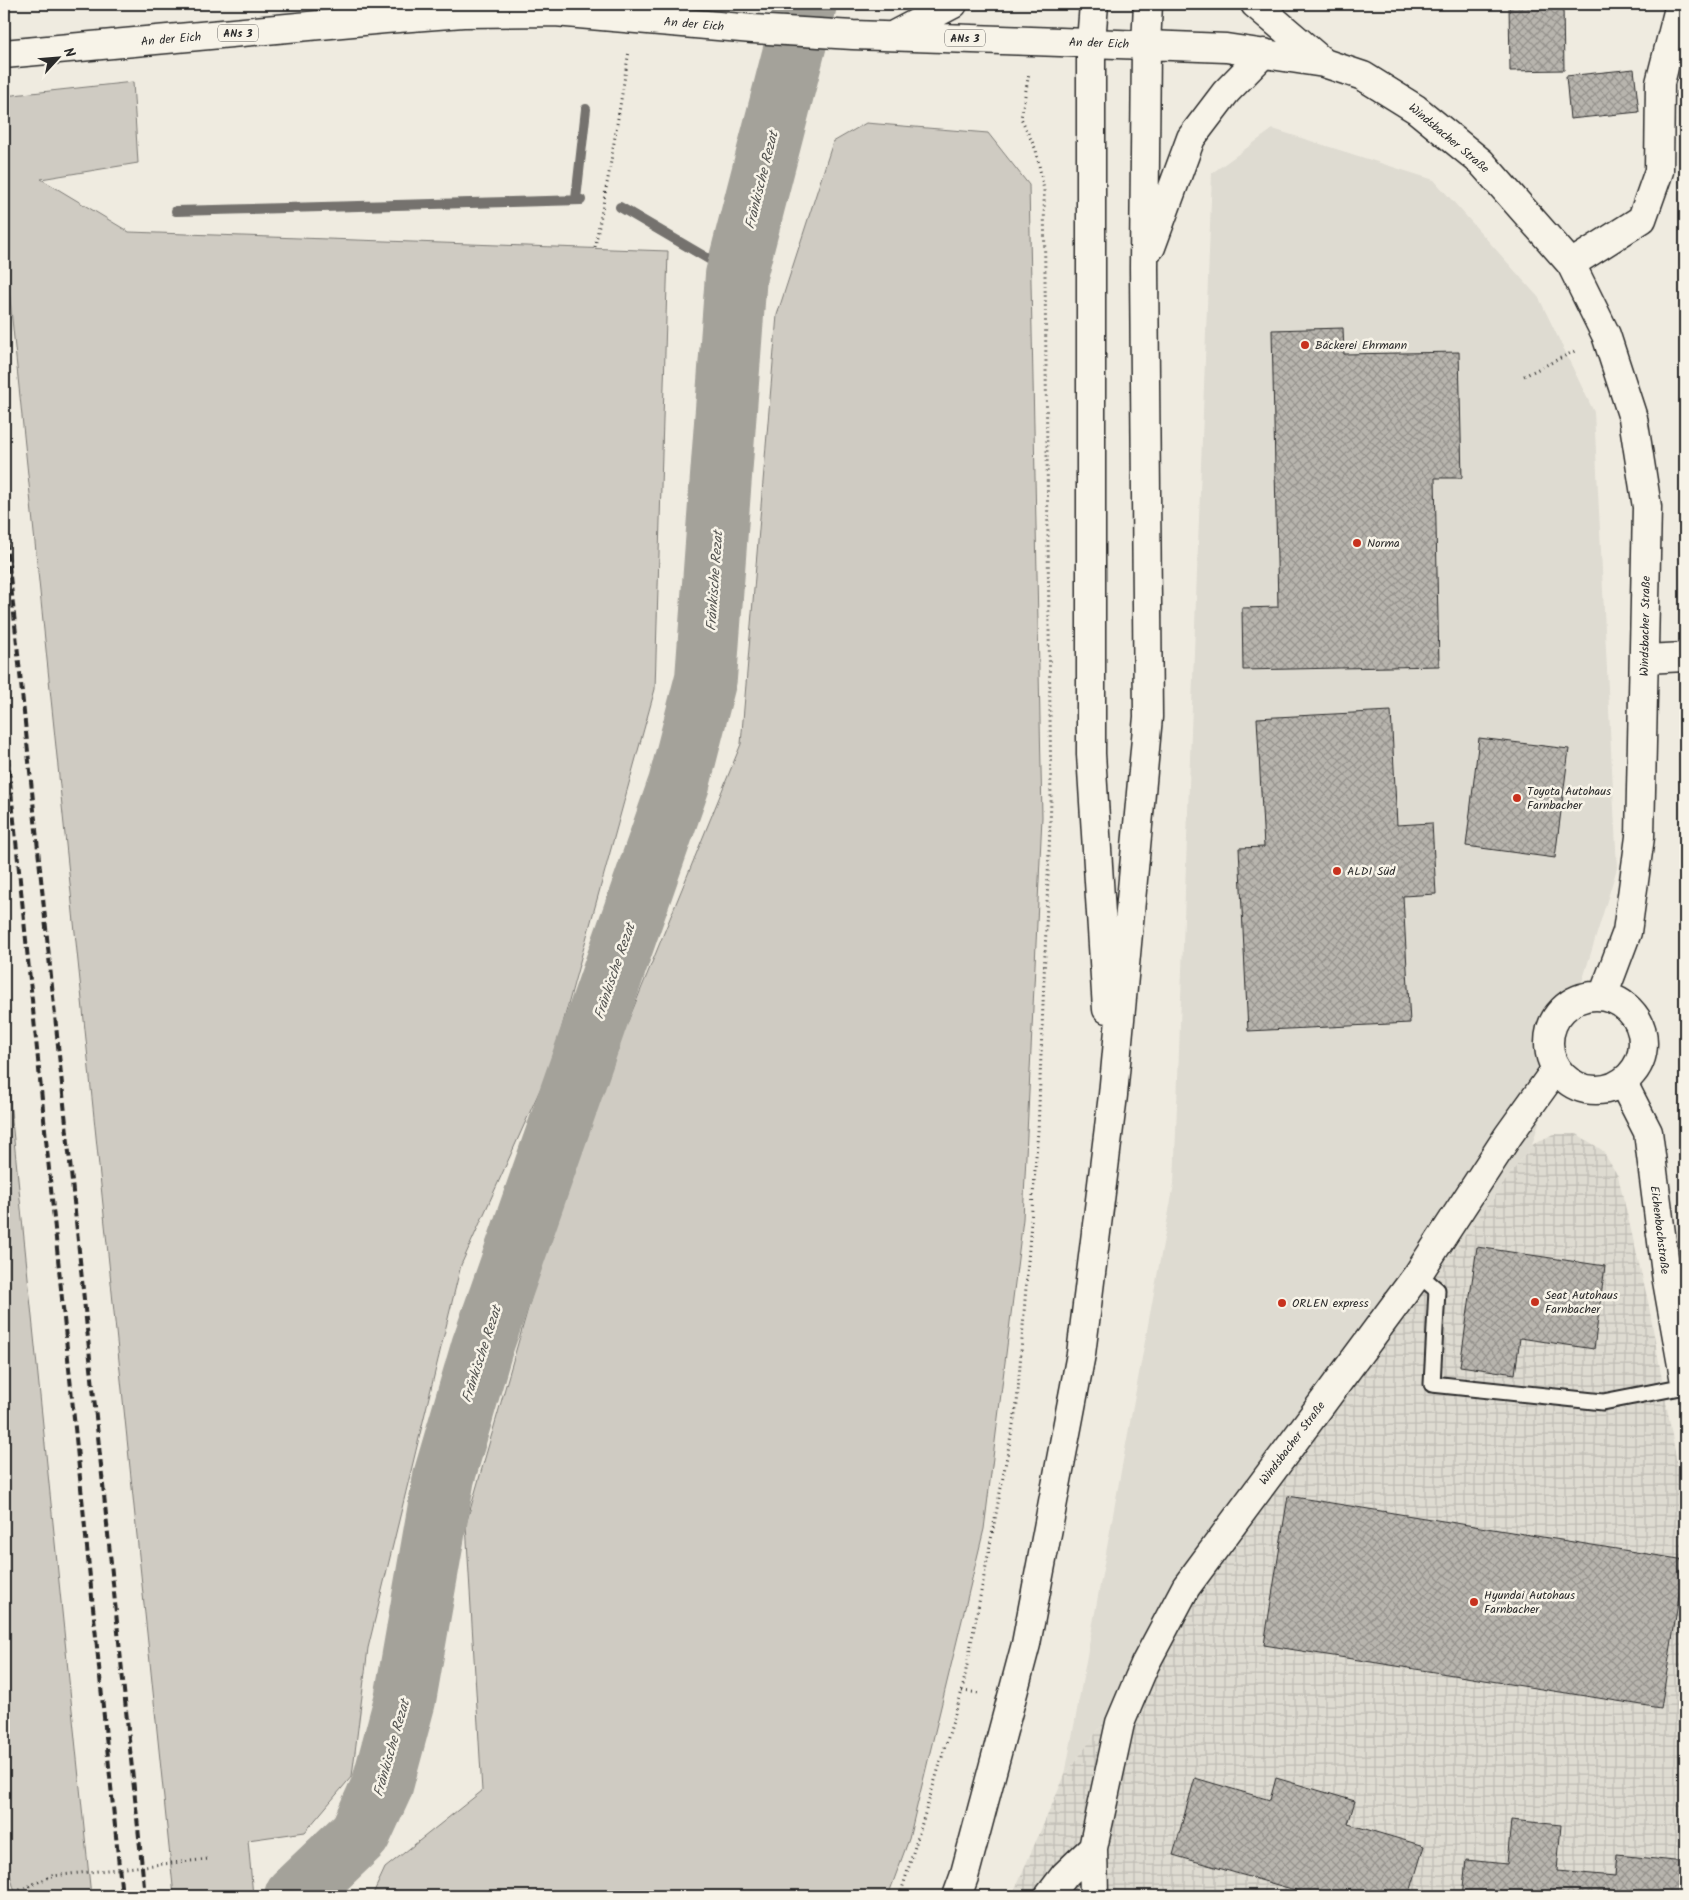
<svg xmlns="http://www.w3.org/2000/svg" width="1689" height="1900" viewBox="0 0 1689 1900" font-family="Kalam,sans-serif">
	<defs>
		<pattern id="industrial-grid" width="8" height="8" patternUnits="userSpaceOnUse" patternTransform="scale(1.25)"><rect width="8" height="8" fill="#dedbd1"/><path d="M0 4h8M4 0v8" fill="none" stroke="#bfbcb4"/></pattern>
		<pattern id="building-cross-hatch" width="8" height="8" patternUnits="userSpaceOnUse" patternTransform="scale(1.25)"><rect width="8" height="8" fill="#b8b5ae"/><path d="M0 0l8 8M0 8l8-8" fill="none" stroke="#96938e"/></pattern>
	</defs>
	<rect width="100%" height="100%" fill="#efebe0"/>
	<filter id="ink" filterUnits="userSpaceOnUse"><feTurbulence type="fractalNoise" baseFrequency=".02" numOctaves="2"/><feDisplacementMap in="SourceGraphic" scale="10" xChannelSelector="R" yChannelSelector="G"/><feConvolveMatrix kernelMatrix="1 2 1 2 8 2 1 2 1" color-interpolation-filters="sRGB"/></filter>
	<g filter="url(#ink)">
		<path fill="#dedbd1" d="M1273,129L1434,180L1539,298L1594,412L1617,868L1532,1145L1065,1775L1174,1184L1212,173Z"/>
		<path fill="url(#industrial-grid)" d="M1553,1134H1577L1602,1150L1618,1176L1648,1301L1685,1508V1896H1012L1065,1775L1532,1145Z"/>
		<path fill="#cfcbc2" stroke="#7d7b76" d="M133,82L138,163L41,179L129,232L668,251L655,689L552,1063L461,1265L368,1648L352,1776L305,1832L248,1840L253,1896H174L4,241V96Z
			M866,123L988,133L1029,185L1042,817L1023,1219L984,1529L909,1839L888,1896H372L385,1868L482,1791L466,1524L569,1166L741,744L777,315L833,142Z
			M4,1042L91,1896H16L4,1854Z"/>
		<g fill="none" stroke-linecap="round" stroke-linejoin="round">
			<path stroke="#74726e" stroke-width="10" d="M620,207L736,275
				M176,211L581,200L576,199L586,109"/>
			<path stroke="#a4a29a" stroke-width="62" d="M295,1896L360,1834L382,1786L405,1700L444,1477L482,1347L679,784L706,678L736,275L806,4"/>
		</g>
		<path fill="url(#building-cross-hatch)" stroke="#2b2b2b" d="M1509,4H1563L1564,70L1510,71Z
			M1634,69L1639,112L1570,119L1566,76Z
			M1343,328L1344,354L1459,352L1462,478H1435L1439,666L1243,670L1242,608L1278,607L1272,330Z
			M1391,711L1397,825L1432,823L1436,894L1403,896L1410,1023L1248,1031L1239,848L1264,847L1257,718Z
			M1479,738L1569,749L1555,858L1466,846Z
			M1477,1247L1605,1266L1594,1349L1520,1338L1515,1374L1460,1366Z
			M1288,1496L1685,1560L1661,1708L1264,1645Z
			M1195,1778L1270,1800L1276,1778L1355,1801L1348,1824L1424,1846L1409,1896H1316L1173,1855Z
			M1511,1820L1561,1825L1557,1871L1615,1876L1617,1855L1685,1862V1896H1462L1466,1860L1507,1864Z"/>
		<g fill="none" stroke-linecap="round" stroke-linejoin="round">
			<defs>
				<path id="lane" d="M1418,1274L1437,1290L1432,1384L1603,1402L1685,1386"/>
				<path id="street" d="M1571,264L1642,219L1659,171L1660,83L1680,4
					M1645,659L1685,657
					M1049,1896L1065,1875L1093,1848
					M1094,1896L1093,1848L1120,1723L1145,1664L1186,1587L1418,1274L1508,1136L1556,1069"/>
				<path id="secondary" d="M1094,4L1091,42V754L1107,1009
					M1255,4L1324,63
					M1151,247L1191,138L1226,92L1264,53
					M1549 1043a47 47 0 1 1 94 0a47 47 0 1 1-94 0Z
					M1623,1083L1648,1132L1667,1281L1685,1382
					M957,1896L964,1877L1026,1644L1081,1354L1113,1095L1148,717L1144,267L1146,45L1226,48L1324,63L1363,76L1416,109L1481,162L1571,264L1606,335L1633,418L1647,507L1640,837L1627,932L1603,996"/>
				<path id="primary" d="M896,34L953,4
					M4,54L385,19L463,13L555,12L753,29L853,35L1146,45L1148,4"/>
			</defs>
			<use href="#lane" stroke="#2b2b2b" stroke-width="19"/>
			<use href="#street" stroke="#2b2b2b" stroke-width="31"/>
			<use href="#secondary" stroke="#2b2b2b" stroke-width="31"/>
			<use href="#primary" stroke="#2b2b2b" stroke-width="31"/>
			<path stroke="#2b2b2b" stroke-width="3" stroke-dasharray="1 4" stroke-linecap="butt" d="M1330,8L1332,4
				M595,247L609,173L629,51
				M1524,376L1577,350
				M962,1691L980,1693
				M6,1896L52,1876L209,1859
				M900,1896L962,1691L1017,1404L1038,1131L1051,801L1044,190L1036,150L1021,118L1029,73"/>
			<use href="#lane" stroke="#f7f3e8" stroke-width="15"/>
			<use href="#street" stroke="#f7f3e8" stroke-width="28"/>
			<use href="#secondary" stroke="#f7f3e8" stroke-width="28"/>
			<use href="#primary" stroke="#f7f3e8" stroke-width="28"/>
			<path stroke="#2b2b2b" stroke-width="4" stroke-dasharray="8 4" stroke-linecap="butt" d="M4,517L145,1896
				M4,721L122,1896"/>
		</g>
	</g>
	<g fill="#c8321e" stroke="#f7f3e8" stroke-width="2">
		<circle cx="1305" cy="345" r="5"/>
		<circle cx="1357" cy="543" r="5"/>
		<circle cx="1517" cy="798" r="5"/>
		<circle cx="1337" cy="871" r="5"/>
		<circle cx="1535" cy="1302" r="5"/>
		<circle cx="1282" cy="1303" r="5"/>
		<circle cx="1474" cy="1602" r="5"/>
	</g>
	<g text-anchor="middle" stroke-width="5" stroke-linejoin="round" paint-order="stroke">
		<g fill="#f7f3e8" stroke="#686764" stroke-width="1">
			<rect x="218" y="24.5" width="40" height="17" rx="4"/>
			<rect x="945" y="29.5" width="40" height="17" rx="4"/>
		</g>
		<g font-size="11" font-weight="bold" fill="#2b2b2b">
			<text x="238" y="37">ANs 3</text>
			<text x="965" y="42">ANs 3</text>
		</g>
		<g font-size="12" fill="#2b2b2b" stroke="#f7f3e8">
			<text transform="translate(694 24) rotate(5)" y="4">An der Eich</text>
			<text transform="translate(171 39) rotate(-5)" y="4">An der Eich</text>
			<text transform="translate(1099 43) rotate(2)" y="4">An der Eich</text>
			<text transform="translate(1449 138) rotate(40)" y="4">Windsbacher Straße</text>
			<text transform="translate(1645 626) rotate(-89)" y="4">Windsbacher Straße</text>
			<text transform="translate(1660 1230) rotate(83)" y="4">Eichenbachstraße</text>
			<text transform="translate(1292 1443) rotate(-53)" y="4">Windsbacher Straße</text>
		</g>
		<g font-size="12" fill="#2b2b2b" stroke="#f7f3e8" text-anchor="start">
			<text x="1315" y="349">Bäckerei Ehrmann</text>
			<text x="1367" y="547">Norma</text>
			<text x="1527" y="795">Toyota Autohaus<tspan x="1527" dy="14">Farnbacher</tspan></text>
			<text x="1347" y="875">ALDI Süd</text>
			<text x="1545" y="1299">Seat Autohaus<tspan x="1545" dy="14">Farnbacher</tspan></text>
			<text x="1292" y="1307">ORLEN express</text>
			<text x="1484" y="1599">Hyundai Autohaus<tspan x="1484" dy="14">Farnbacher</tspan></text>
		</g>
		<g font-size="14" font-style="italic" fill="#555552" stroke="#f7f3e8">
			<text transform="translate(761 180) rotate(-76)" y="5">Fränkische Rezat</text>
			<text transform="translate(714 581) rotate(-86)" y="5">Fränkische Rezat</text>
			<text transform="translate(614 971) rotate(-71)" y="5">Fränkische Rezat</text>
			<text transform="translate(481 1354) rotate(-72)" y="5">Fränkische Rezat</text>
			<text transform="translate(391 1748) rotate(-74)" y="5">Fränkische Rezat</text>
		</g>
	</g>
	<rect width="1689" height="1900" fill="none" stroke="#f7f3e8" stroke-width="20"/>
	<rect x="10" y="10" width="1669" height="1880" fill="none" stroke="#2b2b2b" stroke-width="2" filter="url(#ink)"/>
	<g transform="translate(58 58) rotate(64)" stroke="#f7f3e8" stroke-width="4" paint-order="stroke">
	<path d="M0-4L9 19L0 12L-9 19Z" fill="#2b2b2b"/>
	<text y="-8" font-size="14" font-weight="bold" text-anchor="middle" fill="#2b2b2b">N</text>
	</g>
</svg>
